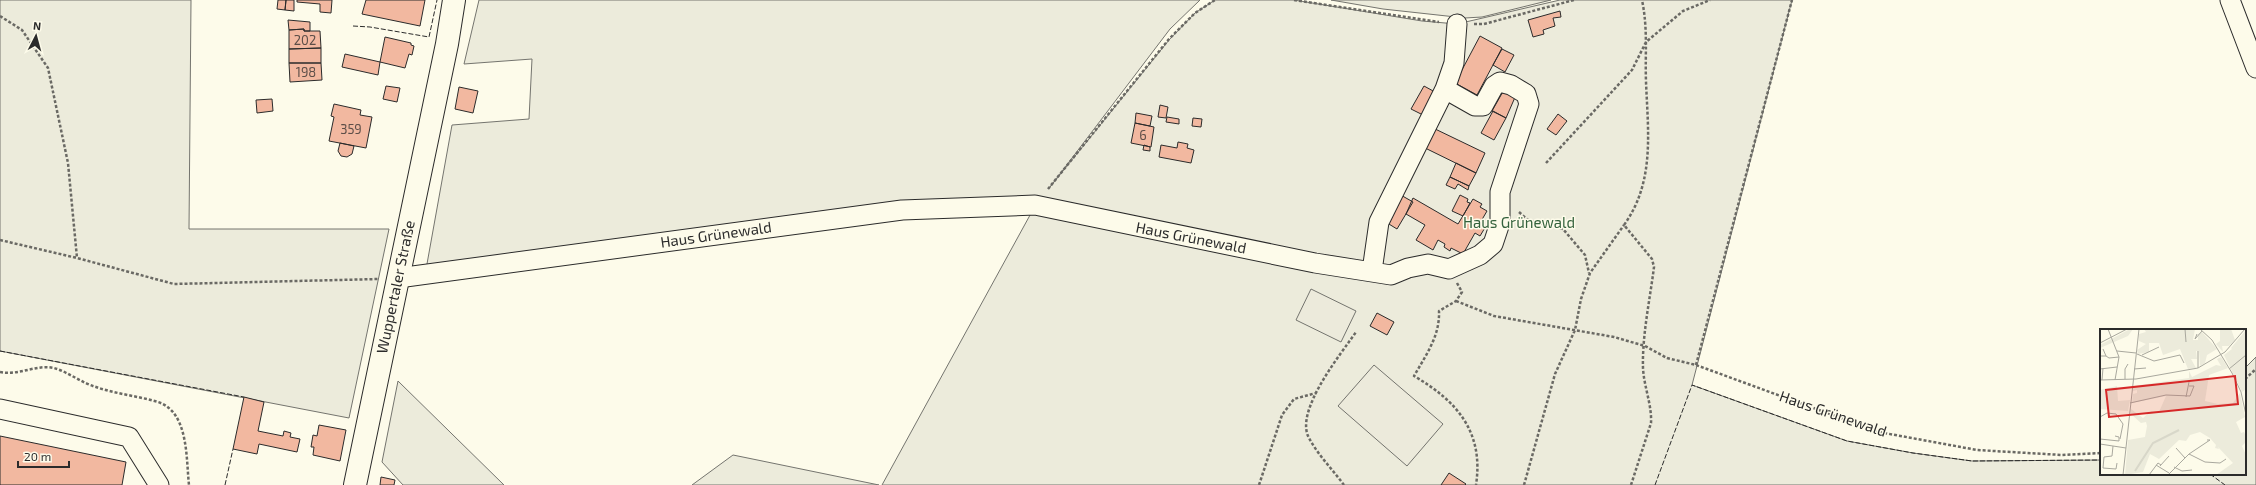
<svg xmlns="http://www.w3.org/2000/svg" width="2256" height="485" viewBox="0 0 2256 485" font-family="'Exo 2',sans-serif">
	<rect width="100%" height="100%" fill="#fdfbea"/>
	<path fill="#ecebdb" stroke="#74746e" d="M0,0H191L189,229H389L349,418L0,351Z
		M479,0H1200L1170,29L1050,187L1169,40L1195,13L1215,0H1294L1422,21L1457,24L1560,0H1792L1692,385L1847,441L1913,453L1972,461L2101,460V474H2245V368L2256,357V485H882L1035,206L902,210L425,275L452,125L529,119L532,59L464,64Z
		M1331,0H1551L1482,17L1465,18L1383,9Z
		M398,381L504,485H403L382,462Z
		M733,455L879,485H692Z"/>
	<path fill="#eceadb" stroke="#74746e" d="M1311,289L1356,311L1341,342L1296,320Z
		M1374,365L1443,424L1407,466L1338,406Z"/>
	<path fill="#f2b8a0" stroke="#2b2b2b" d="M278,0H286L285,10L277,9Z
		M286,0H294V11L285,10Z
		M297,0H332L331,13L320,12V4L297,2Z
		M366,0H425L420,26L362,14Z
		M1560,11L1561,17L1553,18L1555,26L1543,30L1544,34L1533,37L1528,20Z
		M288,20L310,22V31H304V29L289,30Z
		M304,29V31H320L321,48L289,49V30Z
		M1480,36L1502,48L1477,95L1455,83Z
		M385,37L411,43V45L414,46L412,55L409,54L405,68L380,62Z
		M321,48V63H289V49Z
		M1502,49L1514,55L1505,72L1493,65Z
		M345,54L380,62L378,75L342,67Z
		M289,63H321L322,80L290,82Z
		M386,86L400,88L397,102L383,99Z
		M1424,86L1435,92L1423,115L1411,109Z
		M459,87L478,91L473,113L455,109Z
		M1505,88L1516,95L1506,118L1492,111Z
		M272,99L273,111L257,113L256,100Z
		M334,104L361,110L360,115L372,117L366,148L329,141L334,117L331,116Z
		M1160,105L1168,107L1166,118L1158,117Z
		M1493,111L1506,118L1494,140L1481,133Z
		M1136,113L1152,116L1150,126L1135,123Z
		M1558,114L1567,121L1556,135L1547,129Z
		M1167,117L1179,119V124L1166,122Z
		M1193,118L1202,119L1201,127L1192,126Z
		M1135,123L1154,127L1151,147L1131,143Z
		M1431,127L1485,153L1476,173L1421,146Z
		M1178,142L1188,144L1187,148L1194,150L1191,163L1159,157L1161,145L1177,148Z
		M340,143L354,146L352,154L347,157L341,156L338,151Z
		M1144,145L1150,147V151L1143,150Z
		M1456,163L1476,173L1469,186L1450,177Z
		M1450,177L1469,186L1468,190L1458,184L1455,189L1446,185Z
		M1399,194L1413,202L1397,229L1384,221Z
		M1460,195L1468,199L1467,202L1470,203L1463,216L1452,211Z
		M1413,198L1458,224L1473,199L1482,204L1480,207L1487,211L1480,223L1486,226L1480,236L1475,233L1463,254L1451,248L1450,251L1444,247L1445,244L1438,240L1433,250L1416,240L1425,225L1406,214Z
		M1377,313L1394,322L1387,335L1370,326Z
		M244,397L264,402L258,431L283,436L284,431L291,433L290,437L300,439L297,452L259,444L257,454L233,449Z
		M319,425L346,430L340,461L313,455L314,447H311L313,435L317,436Z
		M0,436L126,462L122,485H0Z
		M1449,473L1466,484L1465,485H1441Z
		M381,477L395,480L394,485H380Z"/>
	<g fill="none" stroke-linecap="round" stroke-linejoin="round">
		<defs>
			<path id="minor" d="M2230,0L2256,68
				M1372,271L1379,222L1445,89L1454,63L1457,24
				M398,278L902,210L1035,205L1315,263L1391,275L1408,268L1428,264L1449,269L1480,255L1493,244L1500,223V192L1529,104L1526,94L1511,85L1500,82L1494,86L1483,106H1475L1445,89
				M0,409L129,437L159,485"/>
			<path id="major" d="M355,485L447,44L454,0"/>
		</defs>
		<use href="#minor" stroke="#2b2b2b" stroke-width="21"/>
		<use href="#major" stroke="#2b2b2b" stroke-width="24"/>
		<path stroke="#6a6964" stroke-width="2.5" stroke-dasharray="3 2" stroke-linecap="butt" d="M1294,0L1439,22
			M0,16L22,30L48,68L68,163L77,258
			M1474,24H1484L1574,0
			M1546,163L1632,70L1646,42L1683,11L1710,0
			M1048,189L1169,39L1195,13L1215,0
			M1519,212L1528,220L1563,229L1585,255L1589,273
			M0,240L77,258L174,284L379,279
			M1457,283L1462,292L1456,301L1439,311C1440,336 1426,355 1414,376C1457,401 1484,432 1476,485
			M1456,301L1494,316L1614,337L1645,346L1667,358L1696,365L1879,432L1977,450L2062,455L2101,453
			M1696,365L1792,0
			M0,372C19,376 36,364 54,368C68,372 82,383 96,387C116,394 138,396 158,402C189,412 186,459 189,485
			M2245,379L2256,369
			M1259,485L1282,415L1294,399L1316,393
			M1344,485C1333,470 1318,455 1309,438C1294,411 1341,354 1356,332
			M1524,485L1555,374L1575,330L1581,299L1590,273L1624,225
			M1631,485L1651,423C1652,405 1644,387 1643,368C1642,336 1650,299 1654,267L1652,259L1624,225C1655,182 1648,132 1646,82C1645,53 1648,29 1642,0"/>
		<use href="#minor" stroke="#fdfbea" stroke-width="19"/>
		<use href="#major" stroke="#fdfbea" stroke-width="22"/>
		<path stroke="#2b2b2b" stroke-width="1" stroke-dasharray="5 2" stroke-linecap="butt" d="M353,26L370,27L429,37L437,0
			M0,351L244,397
			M2210,474L2225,485
			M225,485L233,449
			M1655,485L1692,385L1847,441L1913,453L1972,461L2101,460"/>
	</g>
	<g text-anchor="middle" stroke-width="3" stroke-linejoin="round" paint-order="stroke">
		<g font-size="13" fill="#5d4e48">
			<text x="305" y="45">202</text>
			<text x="306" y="77">198</text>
			<text x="351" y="134">359</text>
			<text x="1143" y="140">6</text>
		</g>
		<g font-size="15" fill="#34623c" stroke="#fdfbea">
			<text x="1519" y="228">Haus Grünewald</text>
		</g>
		<g font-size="15" fill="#2b2b2b" stroke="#fdfbea">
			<text transform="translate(716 235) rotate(-8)" y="5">Haus Grünewald</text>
			<text transform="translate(1191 238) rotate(11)" y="5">Haus Grünewald</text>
			<text transform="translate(396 287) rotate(-78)" y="5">Wuppertaler Straße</text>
			<text transform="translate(1833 414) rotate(19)" y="5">Haus Grünewald</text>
		</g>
	</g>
	<g transform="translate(2100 329)">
		<rect width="146" height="146" fill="#fdfbea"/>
		<path d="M30,0H33L28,7L0,19V16ZM44,0H95L93,11H98V5L102,3L117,20L107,26L105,34L100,37L99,22H96L97,30H91L96,39L88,40L80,20L63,26L59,14H49V23L38,25L37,21L46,15L39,12V5L46,3ZM120,0H131L135,11L129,17H122L123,23L116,15L120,12ZM146,1V60L142,63L124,26L132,20L131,19ZM121,28L128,39L109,46L105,72L118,75L133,74L140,64L145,88L136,93L141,104L144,103L146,107V113L142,117L146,126V146H116L133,134L118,118L119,120L115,119L116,116L110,109L100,103L90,106L86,112L79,111L59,130L50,125L43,143L25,146L28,111L45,108L47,97L46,93L41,94L31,85V80L43,89L51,82L59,83L66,67L32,74L33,65L37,64V61L33,62V57L89,49V42L92,48L116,36L121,37L117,30ZM17,57L18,72L30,71L28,82L0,80V61Z" fill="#ecebdb"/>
		<path fill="none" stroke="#d8d7c9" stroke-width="2" d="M35,142L53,114L79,101"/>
		<path fill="none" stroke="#a9a89e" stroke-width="1" d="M8,0L19,28L15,51M85,0L86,13M100,0L112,11L132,44L141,63L146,86M97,5L95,10L102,2M0,14L27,0M17,22L36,24M98,22V39M37,25L54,32L80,26L84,34M42,26L59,18M0,27H6L3,20M6,27L9,29L19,28M0,40L17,38M34,40L46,39M129,40L146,26M25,50V40L28,35M0,51L36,50L98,39L125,23L145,0M2,51L3,39M86,68L89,53M30,74L66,66L90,67L94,57H89M0,88L7,84L16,85L23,95L20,110M0,110L19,112V108L15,107M0,115L26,119M13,117L12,127L4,128L3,139L16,140L17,134M76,119L85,129M89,125L105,133L120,134L126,130M56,136L69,144M60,137L69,127M74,138L82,142L92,141M23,146L39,0M49,146L58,134L61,136M68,146L89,125L110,111H107"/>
		<path fill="#d62828" fill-opacity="0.15" stroke="#d62828" stroke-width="2" d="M135,47L138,75L9,88L6,61Z"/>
		<rect width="146" height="146" fill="none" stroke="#2b2b2b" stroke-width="2"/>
	</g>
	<g transform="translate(36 36) rotate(6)" stroke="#fdfbea" stroke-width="3" paint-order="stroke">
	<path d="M0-3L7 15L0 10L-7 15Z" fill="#2b2b2b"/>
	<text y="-6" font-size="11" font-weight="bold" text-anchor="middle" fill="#2b2b2b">N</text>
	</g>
	<path d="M18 461v6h51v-6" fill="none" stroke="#2b2b2b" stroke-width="2"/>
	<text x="24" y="461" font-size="12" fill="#2b2b2b" stroke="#fdfbea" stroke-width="3" paint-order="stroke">20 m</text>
</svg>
